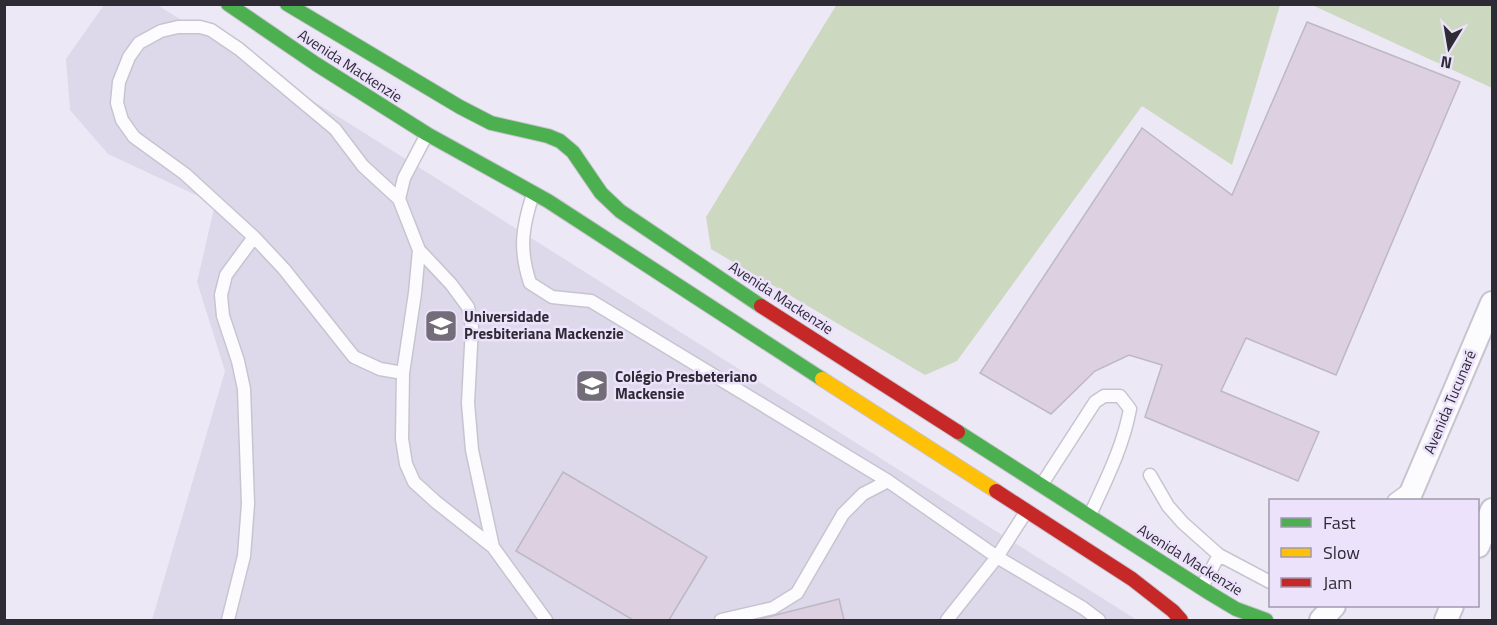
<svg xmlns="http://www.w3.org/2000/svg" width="1497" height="625" viewBox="0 0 1497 625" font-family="'Titillium Web',sans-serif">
	<rect width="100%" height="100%" fill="#ede8f6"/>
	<path fill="#ddd9eb" d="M104,5H157L355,127L1137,620H152L225,371L197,282L215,204L108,154L70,110L66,59Z"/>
	<path fill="#ccd9c0" d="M837,4H1280V5L1232,165L1142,106L957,361L925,375L711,249L706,217Z
		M1312,5H1492V88Z"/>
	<path fill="#dcd0e1" stroke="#bdb8c2" stroke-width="1.5" d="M1307,22L1460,82L1336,375L1246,338L1221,391L1319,432L1298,481L1145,417L1162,365L1129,355L1095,371L1051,414L980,373L1142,128L1232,195Z
		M563,472L707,557L669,620H633L516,551Z
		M839,599L844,620H756Z"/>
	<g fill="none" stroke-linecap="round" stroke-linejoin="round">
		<defs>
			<path id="lane" d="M427,134L404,178L399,199L419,250L415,293L403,373L402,439L406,464L414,482L436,502L493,547L546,620
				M533,194C522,228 519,249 530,283L552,297L591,301L888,481L997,557L1083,608L1099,620
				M399,199L363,166L335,129L239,49L211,30L200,27H178L161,31L139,43L129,57L119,82L117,103L122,120L134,137L185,174L254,237L284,269L354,357L380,369L403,373
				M419,250L451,284L468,307L472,327L468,403L472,450L493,547
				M1150,475L1168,506L1183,523L1219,555L1202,587
				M1042,484L1095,402L1104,396H1120L1130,409C1123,447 1106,480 1090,515
				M1394,500L1405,492L1411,491
				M1219,555L1270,582
				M228,620L244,556L248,504L244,389L238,361L223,316L221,295L226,275L254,237
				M721,620L773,608L797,593L843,514L863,494L888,481
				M947,620L997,557L1026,512"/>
			<path id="street" d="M1408,500L1492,303
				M1478,546L1492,510
				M1321,620L1334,606
				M1446,620L1452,606"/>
			<path id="fast" d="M228,4L316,64L427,134L548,201L822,379
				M287,4L460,107L491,123L548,136L560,141L573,152L601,193L620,211L761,306
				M958,432L1211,594L1236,609L1266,620"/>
			<path id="slow" d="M822,379L996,491"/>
			<path id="jam" d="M761,306L958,432
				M996,491L1132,579L1173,611L1181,620"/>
		</defs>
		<use href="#lane" stroke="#c8c4cf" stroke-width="15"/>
		<use href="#street" stroke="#c8c4cf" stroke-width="26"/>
		<use href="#fast" stroke="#c8c4cf" stroke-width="16"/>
		<use href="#slow" stroke="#c8c4cf" stroke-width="16"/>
		<use href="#jam" stroke="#c8c4cf" stroke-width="16"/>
		<use href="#lane" stroke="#fcfcfe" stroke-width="12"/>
		<use href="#street" stroke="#fcfcfe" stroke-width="22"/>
		<use href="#fast" stroke="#4caf50" stroke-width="14"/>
		<use href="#slow" stroke="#ffc107" stroke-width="14"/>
		<use href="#jam" stroke="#c62828" stroke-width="14"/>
	</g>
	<defs>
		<symbol id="university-square" viewBox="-11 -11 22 22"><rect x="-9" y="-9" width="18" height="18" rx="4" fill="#726d79" stroke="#ece2fc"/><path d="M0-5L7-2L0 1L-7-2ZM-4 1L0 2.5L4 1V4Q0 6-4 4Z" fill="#fff"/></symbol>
		<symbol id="school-square" viewBox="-11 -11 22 22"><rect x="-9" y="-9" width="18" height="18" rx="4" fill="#726d79" stroke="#ece2fc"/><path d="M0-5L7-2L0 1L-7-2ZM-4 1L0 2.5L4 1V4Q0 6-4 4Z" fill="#fff"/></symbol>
	</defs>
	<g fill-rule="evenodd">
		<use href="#university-square" x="422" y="307" width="38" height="38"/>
		<use href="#school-square" x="573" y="367" width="38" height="38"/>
	</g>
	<g text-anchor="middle" stroke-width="5" stroke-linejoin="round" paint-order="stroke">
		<g font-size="15" fill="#2f2b35" stroke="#ece2fc">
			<text transform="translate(350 66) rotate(33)" y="5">Avenida Mackenzie</text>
			<text transform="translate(781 298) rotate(33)" y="5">Avenida Mackenzie</text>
			<text transform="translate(1450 402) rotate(-67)" y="5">Avenida Tucunaré</text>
			<text transform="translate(1190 560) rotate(32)" y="5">Avenida Mackenzie</text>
		</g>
		<g font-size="15" font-weight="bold" fill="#2f2b35" stroke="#ece2fc" text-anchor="start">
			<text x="464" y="322">Universidade<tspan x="464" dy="17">Presbiteriana Mackenzie</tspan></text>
			<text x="615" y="382">Colégio Presbeteriano<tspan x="615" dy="17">Mackensie</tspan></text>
		</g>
	</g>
	<rect width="1497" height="625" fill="none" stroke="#2f2b35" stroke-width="12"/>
	<rect x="1269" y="499" width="210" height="108" fill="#ece2fc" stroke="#a099ac" stroke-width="1.5"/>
	<rect x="1281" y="518" width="30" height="9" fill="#4caf50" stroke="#a099ac" stroke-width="1.5"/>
	<text x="1323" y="529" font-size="18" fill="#2f2b35">Fast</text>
	<rect x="1281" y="548" width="30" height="9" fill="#ffc107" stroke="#a099ac" stroke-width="1.5"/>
	<text x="1323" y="559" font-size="18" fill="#2f2b35">Slow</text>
	<rect x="1281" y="578" width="30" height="9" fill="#c62828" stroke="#a099ac" stroke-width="1.5"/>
	<text x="1323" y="589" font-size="18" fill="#2f2b35">Jam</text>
	<g transform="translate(1449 48) rotate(191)" stroke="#ece2fc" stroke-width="4.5" paint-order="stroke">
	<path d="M0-4.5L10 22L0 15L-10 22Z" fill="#2f2b35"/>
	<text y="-9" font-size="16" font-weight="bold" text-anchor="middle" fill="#2f2b35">N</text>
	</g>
</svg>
